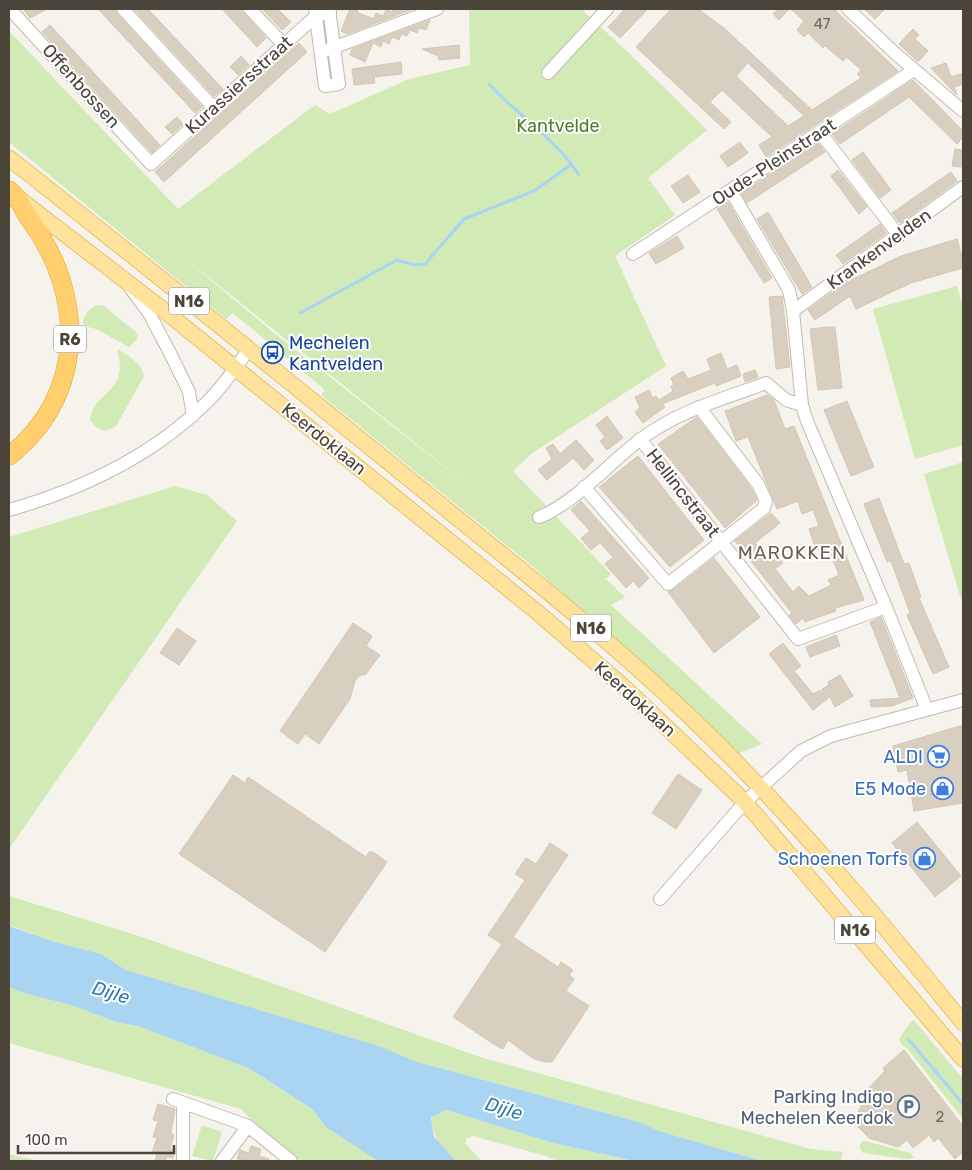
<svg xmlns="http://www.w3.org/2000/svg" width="972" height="1170" viewBox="0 0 972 1170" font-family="Rubik,sans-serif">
	<rect width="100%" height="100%" fill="#f6f3ec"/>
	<path fill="#d2eab5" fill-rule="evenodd" d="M469,9H581L629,53L707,130L648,178L675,215L615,256L666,366L531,454L513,471L611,574L606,579L625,597L611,605L762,744L737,754L537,570L321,395L325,390L233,313L226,319L9,142V31L178,209L315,105L330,114L409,79L470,65ZM182,256L485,499L274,333Z
		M957,286L963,307V445L915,459L873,309Z
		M103,305L138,334L137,339L129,347L96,329L84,326L83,322C86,311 91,305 103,305Z
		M117,349C127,354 143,365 144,376L116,426C104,434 96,430 90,419C95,390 130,393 117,349Z
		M963,462V606L924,474Z
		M175,486L207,495L237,521L9,849V537Z
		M9,896L139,936L480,1057L811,1149L843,1152L841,1161H762L659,1131L639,1122L414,1061L381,1047L126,970L101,954L55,942L9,925Z
		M9,987L24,993L74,1006L116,1022L138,1026L248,1068L313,1110L324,1125L378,1161H301L262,1131L241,1109L9,1043Z
		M913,1019L963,1079V1119L906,1047L902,1046L899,1039Z
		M446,1110L553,1143L634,1161H558L546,1156L473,1136L466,1139V1144L481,1161H456L437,1141L431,1120L436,1114Z
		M202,1125L222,1132L213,1161L192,1156Z
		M865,1141L911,1153L914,1158L906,1159L863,1153L859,1146L862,1142Z
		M9,1154L38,1161H9Z"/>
	<path fill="#a9d4f2" d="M9,926L55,942L101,954L126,970L382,1047L414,1061L639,1122L659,1131L762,1161H634L553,1143L446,1110L431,1118L434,1137L456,1161H378L326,1127L312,1109L248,1068L138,1026L116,1022L74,1006L24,993L9,987Z"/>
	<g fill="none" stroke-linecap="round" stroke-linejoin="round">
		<path stroke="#a9d4f2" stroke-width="3" d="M489,84C518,116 555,138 579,175
			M300,313L397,260L415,265L425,264L464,219L534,191L572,164
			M909,1040L963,1104"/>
	</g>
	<path fill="#d8cfc1" stroke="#d3c7b4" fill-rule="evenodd" d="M23,9H47L30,18Z
		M98,9H115L117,14L202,107L195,113Z
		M134,9H148L223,89L214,96Z
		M222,9H240L266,38L257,47Z
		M262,9H278L291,22L282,30Z
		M350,9H357L358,13L374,19L376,13L383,16L386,10L392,12L393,9H413L347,34L341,31Z
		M625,9H648L620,38L608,27Z
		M671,9H698L724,28L812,110L861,78L857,74L861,70L847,57L843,61L825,46L823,48L808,33L804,37L797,30L804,21L791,9H834L898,71L766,157L759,145L772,137L722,90L710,102L731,122L724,129L636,47ZM748,63L804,116L788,126L736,76Z
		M778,9H789L779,20L773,14Z
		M864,9H885L875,19Z
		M430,20L426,30L419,28L417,33L410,30L407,36L401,34L399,40L392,37L389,44L383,41L381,47L373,43L365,62L350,55L352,49Z
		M50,25L160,145L152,153L42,32Z
		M913,29L919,35L915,39L928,51L918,62L899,44Z
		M299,43L307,52L164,182L155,172Z
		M459,45L460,58L439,60L438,56L422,49Z
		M241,56L249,65L238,75L230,67Z
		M401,62L402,74L374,77L375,83L354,85L352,69Z
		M946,63L951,77L963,73V84L954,87L957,95L931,68Z
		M913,80L963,131V137L957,144L909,97L840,144L832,134Z
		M177,117L183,124L172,134L165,127Z
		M740,142L748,153L728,167L720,156Z
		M818,143L825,152L747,203L741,193Z
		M955,149L963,150V167L952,166Z
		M863,152L891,190L880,198L852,160Z
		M838,170L867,207L859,214L831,176Z
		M951,172L957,181L900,223L892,213Z
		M688,175L700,192L683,203L671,186Z
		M728,202L772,278L764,283L717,209Z
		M768,212L812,287L802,294L757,219Z
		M880,224L886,233L843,264L836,255Z
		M677,236L684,248L656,264L649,253Z
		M957,239L963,260V268L911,283L856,309L850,296L815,320L808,310L847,282L901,256Z
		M782,296L790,367L776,369L769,297Z
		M828,327H835L842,388L818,390L810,329Z
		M721,353L727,369L737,365L741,376L716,386L715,383L662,404L665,407L643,423L635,412L640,408L635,397L649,390L653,398L656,396L659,400L673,391L671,386L674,385L671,378L683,371L688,379L711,370L707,359Z
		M755,370L758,377L745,382L743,374Z
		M767,395L774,400L785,429L794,426L864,600L835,608L836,611L805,622L803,618L796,624L789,615L792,613L735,541L771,513L780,523L755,543L770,563L778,557L783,563L775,569L793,592L799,586L809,596L831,585L828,580L839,575L828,547L816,550L809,529L819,526L813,510L802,514L798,501L777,509L748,437L736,441L725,411Z
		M847,401L874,467L851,476L824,410Z
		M607,416L623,438L607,450L600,441L605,437L596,425Z
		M697,417L751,488L757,500L725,528L658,444Z
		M576,440L594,460L584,470L573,458L547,480L538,470L552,459L546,448L553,444L560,454Z
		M638,456L704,540L670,567L599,487Z
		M879,498L904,564L909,563L921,597L919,598L949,667L933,674L907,615L910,613L891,561L887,562L864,504Z
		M581,501L649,578L639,588L633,581L626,588L605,564L613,557L600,543L591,550L581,538L590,531L571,510Z
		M714,558L760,617L714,653L668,592L673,590Z
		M881,617L913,698L892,706L871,707L870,700L900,698L870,622Z
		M353,623L372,636L366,646L380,655L366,674L359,676L355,681L350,699L319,744L305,734L298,744L280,731Z
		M177,628L196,641L179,665L160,653Z
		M836,635L840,646L810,657L806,647Z
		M783,643L801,666L794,671L813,694L820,690L825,697L822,689L829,685L828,682L840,675L853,696L835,707L830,697L813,710L769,654Z
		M963,725V803L914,811L907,770L898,772L893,746Z
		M678,774L702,790L676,829L652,813Z
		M233,775L245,783L248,777L366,857L369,852H373L387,862L325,952L179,854Z
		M917,822L961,876L935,897L892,843Z
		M550,843L568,855L513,937L558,967L561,962L573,970L569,975L574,979L566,991L589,1006L552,1062H546L534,1059L508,1040L503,1049L495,1045L453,1017L502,944L488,935L525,880L515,874L526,858L536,864Z
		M904,1050L963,1126V1152L955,1159L938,1138L934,1142L929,1135L913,1148L907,1140L898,1147L869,1138L858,1127L857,1114L865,1099L862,1095L885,1071L883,1068Z
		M158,1104L175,1109L171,1133L174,1135L170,1149L175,1151L173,1158L167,1157L166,1161H155L157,1154L152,1153L157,1138L153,1137L158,1121L153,1120Z
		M251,1146L261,1149L259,1156L269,1159L268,1161L237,1159L240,1150L249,1153Z"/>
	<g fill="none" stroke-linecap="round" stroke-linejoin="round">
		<defs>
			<path id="minor" d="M10,9L151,164L316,16L330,12
				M123,9L214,108
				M250,9L283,44
				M848,9L897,55L963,111
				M315,10L325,86L339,84L329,9
				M327,50L437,9
				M548,73L607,9
				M820,132L899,236
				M731,191L789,290L793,311L802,405L807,421L886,607L927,710
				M633,254L914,70
				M131,289L149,313L172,357L189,392L193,416
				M793,311L963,187
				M640,439L798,639L886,607
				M584,487L668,584L764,508L766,501L758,484L699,407
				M9,510C83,489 153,456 208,401C224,385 236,367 249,349
				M539,517C574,504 610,462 641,439C678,411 723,399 766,383L786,400L802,405
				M660,899L745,802L801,751L831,736L963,700
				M173,1099L248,1126L291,1161
				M183,1161V1104
				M222,1161L248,1126"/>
			<path id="major" d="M9,158C145,265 280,374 414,483C506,558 600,631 686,713C786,808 877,916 963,1023
				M18,198L166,312L349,460L537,612L625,688L745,802L963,1059"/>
			<path id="highway" d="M9,190C20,198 22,209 30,220C86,295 86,396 9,456"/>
		</defs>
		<use href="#minor" stroke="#c2bbae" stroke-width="14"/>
		<use href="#major" stroke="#e6c16a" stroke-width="17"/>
		<use href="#highway" stroke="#e0a43c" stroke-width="19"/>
		<use href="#minor" stroke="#fff" stroke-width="12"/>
		<use href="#major" stroke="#ffe39c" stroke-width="15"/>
		<use href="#highway" stroke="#ffcf6e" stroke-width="18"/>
	</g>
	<defs>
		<symbol id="bus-ring" viewBox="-11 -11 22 22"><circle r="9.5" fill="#fff" stroke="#1a4fb4" stroke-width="1.5"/><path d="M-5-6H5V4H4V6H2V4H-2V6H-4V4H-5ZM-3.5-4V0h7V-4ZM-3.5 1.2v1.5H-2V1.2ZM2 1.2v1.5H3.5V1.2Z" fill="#1a4fb4"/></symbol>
		<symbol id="supermarket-ring" viewBox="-11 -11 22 22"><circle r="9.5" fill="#fff" stroke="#3f7fe0" stroke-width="1.5"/><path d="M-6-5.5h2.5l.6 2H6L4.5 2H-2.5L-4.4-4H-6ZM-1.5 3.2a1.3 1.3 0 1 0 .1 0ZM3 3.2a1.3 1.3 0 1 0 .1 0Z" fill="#3f7fe0"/></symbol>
		<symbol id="shop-ring" viewBox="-11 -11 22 22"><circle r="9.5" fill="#fff" stroke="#3f7fe0" stroke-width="1.5"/><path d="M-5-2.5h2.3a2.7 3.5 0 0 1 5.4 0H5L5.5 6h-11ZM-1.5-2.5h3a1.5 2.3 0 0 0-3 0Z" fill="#3f7fe0"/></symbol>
		<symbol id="parking-ring" viewBox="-11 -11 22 22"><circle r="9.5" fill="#fff" stroke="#5c6f8a" stroke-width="1.5"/><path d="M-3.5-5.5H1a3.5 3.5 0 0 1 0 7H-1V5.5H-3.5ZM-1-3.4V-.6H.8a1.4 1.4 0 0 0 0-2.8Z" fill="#5c6f8a"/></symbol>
	</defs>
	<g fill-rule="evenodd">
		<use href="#bus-ring" x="260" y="340" width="25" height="25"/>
		<use href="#supermarket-ring" x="926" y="744" width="25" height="25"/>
		<use href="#shop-ring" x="930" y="776" width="25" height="25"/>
		<use href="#shop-ring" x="912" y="846" width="25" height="25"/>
		<use href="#parking-ring" x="896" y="1094" width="25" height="25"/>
	</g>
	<g text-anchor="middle" stroke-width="4" stroke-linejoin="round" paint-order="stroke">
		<g font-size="15" fill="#6e675b">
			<text x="822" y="29">47</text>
			<text x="940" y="1122">2</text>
		</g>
		<g fill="#fff" stroke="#817c74" stroke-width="1">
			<rect x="169" y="287.5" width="40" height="27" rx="4"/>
			<rect x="54" y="325.5" width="32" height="27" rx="4"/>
			<rect x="571" y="614.5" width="40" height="27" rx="4"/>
			<rect x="835" y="916.5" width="40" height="27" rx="4"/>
		</g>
		<g font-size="16" font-weight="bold" fill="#4b4439">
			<text x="189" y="307">N16</text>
			<text x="70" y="345">R6</text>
			<text x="591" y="634">N16</text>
			<text x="855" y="936">N16</text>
		</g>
		<g font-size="18" fill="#4b4439" stroke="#fff">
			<text transform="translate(239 85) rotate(-42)" y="6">Kurassiersstraat</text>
			<text transform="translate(81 86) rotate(48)" y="6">Offenbossen</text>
			<text transform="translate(774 162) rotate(-33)" y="6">Oude-Pleinstraat</text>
			<text transform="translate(879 249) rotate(-36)" y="6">Krankenvelden</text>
			<text transform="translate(324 439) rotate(39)" y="6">Keerdoklaan</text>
			<text transform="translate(683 493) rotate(52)" y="6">Hellincstraat</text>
			<text transform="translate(635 699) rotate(42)" y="6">Keerdoklaan</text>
		</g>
		<g font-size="18" fill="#4a7f2a" stroke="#fff">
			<text x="558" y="132">Kantvelde</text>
		</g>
		<g font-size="18" fill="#164399" stroke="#fff" text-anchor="start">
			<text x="289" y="349">Mechelen<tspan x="289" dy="21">Kantvelden</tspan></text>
		</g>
		<g font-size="18" fill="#366cbe" stroke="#fff" text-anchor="end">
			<text x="923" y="763">ALDI</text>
			<text x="926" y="795">E5 Mode</text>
			<text x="908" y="865">Schoenen Torfs</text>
		</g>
		<g font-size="18" fill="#4e5e75" stroke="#fff" text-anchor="end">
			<text x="893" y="1103">Parking Indigo<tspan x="893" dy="21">Mechelen Keerdok</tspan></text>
		</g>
		<g font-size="19" letter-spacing="1" fill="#6e6250" stroke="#fff">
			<text x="792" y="559">MAROKKEN</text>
		</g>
		<g font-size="19" font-style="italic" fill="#2e7ab2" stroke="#fff">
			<text transform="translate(111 992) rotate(17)" y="7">Dijle</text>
			<text transform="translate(504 1108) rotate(17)" y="7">Dijle</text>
		</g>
	</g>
	<rect width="972" height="1170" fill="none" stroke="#4b4439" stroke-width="20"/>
	<path d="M18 1145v8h156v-8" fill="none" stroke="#4b4439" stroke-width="2.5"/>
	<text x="25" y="1145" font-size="15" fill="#4b4439" stroke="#ffffff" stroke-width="4" paint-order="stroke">100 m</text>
</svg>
